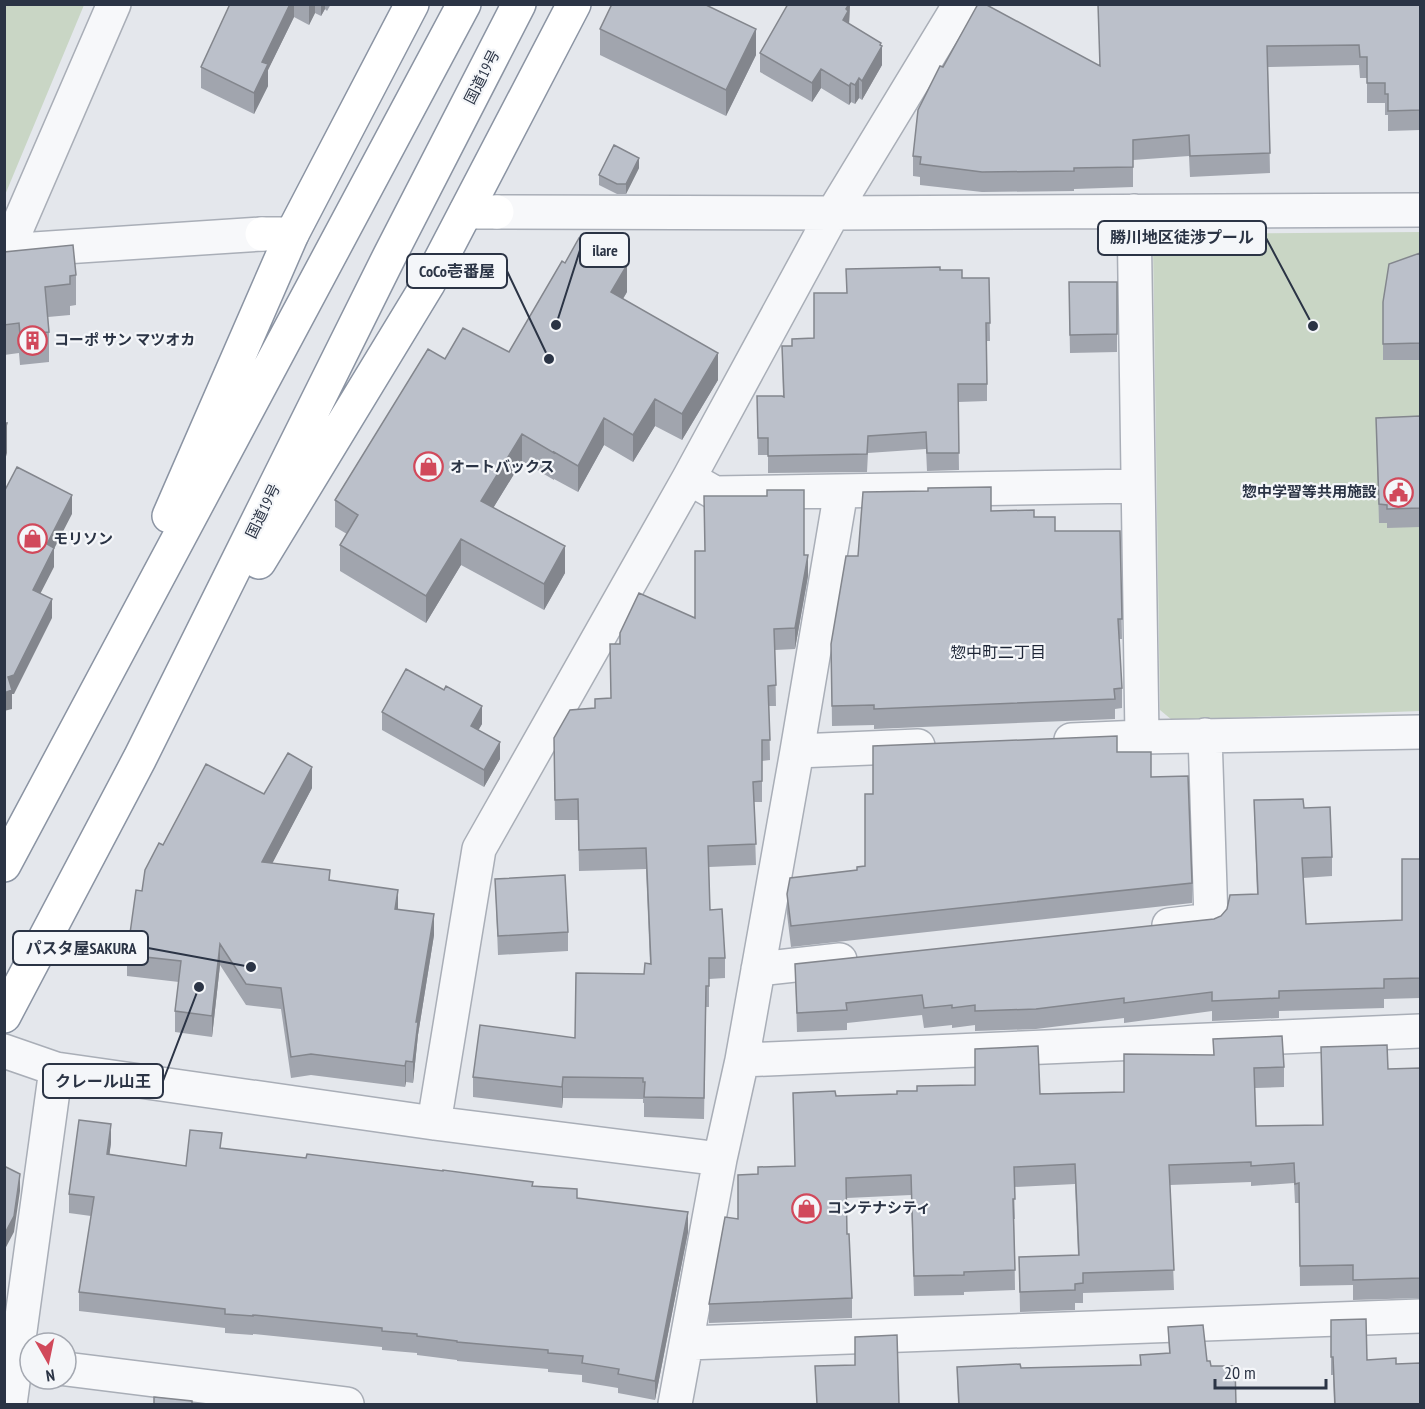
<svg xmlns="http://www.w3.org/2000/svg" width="1425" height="1409" viewBox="0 0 1425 1409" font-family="'PT Sans Narrow','Noto Sans JP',sans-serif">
	<rect width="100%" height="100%" fill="#e4e7ec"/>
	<path fill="#c9d6c5" d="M5,4L84,5L5,195L4,5Z
		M1420,232V711L1172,720L1160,710L1153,246L1165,234Z"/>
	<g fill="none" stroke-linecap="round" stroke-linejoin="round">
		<defs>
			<path id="street" d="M1134,211L1142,737
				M497,212L833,213L1420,210
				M4,251L262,234
				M7,251L114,4
				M689,478L715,493L1138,486
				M1071,740L1142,737L1420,732
				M797,751L918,746
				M1169,925L1211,920L1205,735
				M758,969L840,960
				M4,1051L56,1069L434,1123L720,1159
				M742,1060L1420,1031
				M434,1123L479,849L689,478L833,213L960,4
				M687,1343L1420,1316
				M66,1369L347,1404
				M10,1404L56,1069
				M675,1404L720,1159L742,1060L797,751L841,491"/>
			<path id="secondary" d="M466,212H497
				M262,234H292"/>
			<path id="highway" d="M169,516L292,234L412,4
				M259,562L428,284L574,4
				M4,865C156,577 312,292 464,4
				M4,1016L140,758L390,255L519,4"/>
		</defs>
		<use href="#street" stroke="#a9aeb7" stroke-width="36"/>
		<use href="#secondary" stroke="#a9aeb7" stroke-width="36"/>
		<use href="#highway" stroke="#8b94a3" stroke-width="36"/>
		<use href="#street" stroke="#f7f8fa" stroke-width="33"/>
		<use href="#secondary" stroke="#fff" stroke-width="33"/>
		<use href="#highway" stroke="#fff" stroke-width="33"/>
	</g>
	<path fill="#a1a5ae" d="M230,4H331L327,11L325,9L321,16L315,13L309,25L294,17L268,70V86L254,114L201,88V67Z
		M850,4L849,24L881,45L882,65L862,100L859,98L855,104L851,102L849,105L821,88L812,102L760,72V53Z
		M1420,4V130L1388,131V115H1385V103H1367V78H1360L1359,65L1268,67L1270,173L1190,177L1189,156L1133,160V187L1074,189V191L982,192L920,185V177L913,176V156L943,67L1099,66Z
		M600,29L756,55L726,116L600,55Z
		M639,168L626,194H617L599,185V175Z
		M4,252L76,275V305L70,306V315L48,317L49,332V362L20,365L19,353L4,355Z
		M1420,253V360H1383V302Z
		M940,270L962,278H989L990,341H987V401L958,402L959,470L927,471L926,449L868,453L867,472L768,473V455H758L757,396H783L782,346H792L814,338L846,293Z
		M1117,282V352L1070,353L1069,300Z
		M627,292L623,299L718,380L682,440L655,426L633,462L604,445L578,492L554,479V480L522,461L493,508L565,573L544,610L461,565L426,623L340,571V545L347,534L335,527V500L445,359L509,352Z
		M1420,416V527L1387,528V523H1379L1376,418Z
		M991,511L1034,517L1055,531H1120L1122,639H1119L1122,688V708L1115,709V719L874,729V725L832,726L831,644L858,556Z
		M804,555L808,576L795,649L775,650L776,706H769L770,760L762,761V802H754L756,865L709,867L710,910L725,958V978L709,979V1007H706L704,1119L644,1117V1103H643V1099L563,1098L562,1108L473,1097V1077L575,1038L644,974L650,964L646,869L579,871L578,820H555L554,738L595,708L611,698L620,644L695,618Z
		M382,712L482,724L478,730L500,759L484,787L382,730Z
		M1117,752L1151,777L1192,883V903L791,947L787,914V894L857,870L865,866L873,794Z
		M312,788L272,863L330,880L398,909L434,935L418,1035L413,1083L406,1082L405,1087L311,1075L291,1078L281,1009L246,1005L220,965L212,1037L175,1032V1011L179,982L127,976V955L142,891L163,845L264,794Z
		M1254,800L1304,808L1332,857V876L1303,878L1306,924L1402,920L1420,859V998L1384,999V1008L1279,1011V1018L1212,1021V1011L1124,1023V1018L1036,1029L975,1031V1025L952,1028V1025L924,1028L922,1015L847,1023V1030L797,1032L795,964L1214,919L1221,916L1257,894Z
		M495,879L568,932V951L498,955Z
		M1321,1047L1388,1069L1420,1068V1298L1353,1300V1285L1300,1286L1299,1203H1295L1294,1183L1251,1186V1182L1170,1185L1174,1290L1083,1293V1303H1075V1310L1020,1312L1019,1257L1078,1255L1075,1184L1014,1187L1015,1219H1014L1015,1290L964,1292V1295L914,1296L911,1195L847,1198V1234L852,1298V1318L709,1323V1304L738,1219L758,1174L795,1166L793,1093L836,1096L1124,1092V1054L1284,1067V1087L1255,1088L1256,1126L1322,1125Z
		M111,1143L109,1155L186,1166L222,1148L533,1186L688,1232L655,1400L618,1393V1388L582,1382V1375L548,1372V1369L457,1361V1360L417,1355V1353L382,1350V1347L253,1334V1335L225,1333V1328L79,1311V1292L91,1216L69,1213V1194Z
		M1331,1320L1367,1360L1396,1364L1420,1404H1334L1333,1375H1331Z
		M1168,1327L1207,1361L1236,1404H958L957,1367L1021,1368L1140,1365V1355L1169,1353Z"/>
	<path fill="#83868d" d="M290,4H294V17L268,70V86L254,114V93L262,62Z
		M309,4H315V13L309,25Z
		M321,4H325V9L321,16Z
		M847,4H850L849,24L843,20Z
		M756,29V55L726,116V90Z
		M881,43V48L882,46V65L862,100V81Z
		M821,69V88L812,102V83Z
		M859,78V98L855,104V85Z
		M851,83V102L849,105V86Z
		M639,158V168L626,194V184Z
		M627,265V292L611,318V292Z
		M718,353V380L682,440V414Z
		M655,399V426L633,462V435Z
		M604,418V445L578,492V466Z
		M7,423V453L4,464V433Z
		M522,434V461L481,528V501Z
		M72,495V514L54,549V567L33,608V590L47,544Z
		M461,539V565L426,623V596Z
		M565,546V573L544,610V584Z
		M808,555V576L795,649V628Z
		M52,599V618L14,694H12V709L4,711V693L8,677Z
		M482,706V724L471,743V726Z
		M500,742V759L484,787V770Z
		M312,767V788L262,883V862Z
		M398,890V911L395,909Z
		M434,914V935L418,1035L413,1083V1062L416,1022Z
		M220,944V965L212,1037V1016Z
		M406,1061V1082L405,1087V1066Z
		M563,1077V1098L562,1108V1087Z
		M111,1124V1143L107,1173V1154Z
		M20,1174V1191L14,1232L4,1251V1235Z
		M688,1212V1232L655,1400V1381Z"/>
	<path fill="#bbc0ca" stroke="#83868d" stroke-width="1.5" d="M230,4H290L262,62L268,64L254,93L201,67Z
		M612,4H704L756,29L726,90L600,29Z
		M788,4H849L846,9L848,11L843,20L881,43L880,45L882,46L862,81L859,78L855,85L851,83L849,86L821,69L812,83L760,53Z
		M978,4H985L1100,66L1098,4H1420V110L1388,111V94H1385V83H1367V57H1360L1359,45L1267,46L1270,153L1190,156L1189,135L1133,140V167L1074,168V171L982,172L920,164L921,157L913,156L918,110L940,66L943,67Z
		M614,145L639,158L626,184H617L599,175Z
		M579,238L627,265L611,292L718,353L682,414L655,399L633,435L604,418L578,466L554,452V453L522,434L481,501L565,546L544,584L461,539L426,596L340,545L358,515L335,500L428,349L445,359L463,328L509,352L562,261L565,263Z
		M73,245L76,275L70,276V284L45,287L49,332L20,334L19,323L4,325V252Z
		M1420,253V343L1383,344V302L1389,264Z
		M940,267V270H962V278H989L990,323H986L987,384H958L959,453H927L926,432L868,436L867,454L768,456V438H758L757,396H782L784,397L782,346H792V339L814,338V293H847L846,269Z
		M1069,282H1117V334L1070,335Z
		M1420,416V508L1387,509V505L1379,504L1376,418Z
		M4,423H7L4,433Z
		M17,467L72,495L47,544L54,548L33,590L52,599L14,675L8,677L12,690L4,693V492Z
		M991,487V511L1034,510V517H1055V531H1120L1122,619H1118L1122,688L1114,689L1115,699L874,709V705L832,706L831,644L846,556H858L863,492L928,491V488Z
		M767,490H804V555H808L795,628L774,629L776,685L768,686L770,740H762V781L753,782L756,844L708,846L710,910L722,909L725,958H709V986H706L704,1098L644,1097L645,1082H643V1078L563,1077L562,1087L473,1077L480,1025L575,1038L576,973L644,974L645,963L651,964L646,848L579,850L578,799L555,800L554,738L570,710L595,708V699L611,698L610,644H620V633L639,593L695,618V551H705L704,496H767Z
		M406,669L444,690L446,686L482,706L471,726L500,742L484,770L382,712Z
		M1117,736V752H1151V777L1188,776L1192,883L791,926L787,894L790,878L857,870V867L865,866V794H873V746Z
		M288,753L312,767L262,862L330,870L329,880L398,890L395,909L434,914L416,1022H418L413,1062L406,1061L405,1066L311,1054L291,1057L281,988L246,984L220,944L212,1016L175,1011L181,961L127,955L136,890L142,891L145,870L159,843L163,845L206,764L264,794Z
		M1303,799L1304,808L1330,807L1332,857L1302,858L1306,924L1402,920V859H1420V978L1384,979V988L1279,991V998L1212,1001V992L1124,1003V998L1036,1009L975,1011V1005L952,1008V1005L924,1008L922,995L846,1003L847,1010L797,1013L795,964L1214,919L1221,916L1227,909L1230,895L1258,894L1254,800Z
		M565,875L568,932L498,936L495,879Z
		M1282,1036L1284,1067L1254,1068L1256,1126L1323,1125L1321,1047L1387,1045L1388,1069L1420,1068V1278L1353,1280V1265L1300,1266L1299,1183L1295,1184L1294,1163L1251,1166V1162L1169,1165L1174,1270L1083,1273V1283L1075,1284V1290L1020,1292L1019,1257L1079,1255L1075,1164L1014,1167L1015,1199H1013L1015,1270L964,1272V1275L914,1276L911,1175L846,1178L847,1234H849L852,1298L709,1304L725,1217L738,1219V1175L758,1174V1167L795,1166L793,1093L835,1091L836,1096L897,1094V1091H917V1086L975,1085V1049L1038,1046L1040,1094L1124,1092V1054L1214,1055L1213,1039Z
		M79,1120L111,1124L107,1154L186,1166L190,1130L222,1133L220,1148L306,1158L307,1154L443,1171V1170L533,1182L532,1186L577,1189V1198L688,1212L655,1381L618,1374L619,1369L582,1363L583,1356L548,1353V1350L457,1342V1341L417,1336V1334L382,1331V1328L253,1315V1316L225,1314V1309L79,1292L94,1197L69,1194Z
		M4,1166L20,1174L14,1216L4,1235Z
		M1366,1319L1367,1360L1396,1358V1364L1420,1363V1404H1335L1333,1357H1331V1320Z
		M1203,1325L1207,1361H1210L1211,1366H1235L1236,1404H959L957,1367L1020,1364L1021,1368L1141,1365L1140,1355L1170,1353L1168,1327Z
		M897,1335L899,1404H817L815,1366L855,1365V1337Z
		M154,1397L192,1401V1404H154Z"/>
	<defs>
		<symbol id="building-ring" viewBox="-11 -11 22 22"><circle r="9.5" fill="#f4f6f9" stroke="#d1495b" stroke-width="1.5"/><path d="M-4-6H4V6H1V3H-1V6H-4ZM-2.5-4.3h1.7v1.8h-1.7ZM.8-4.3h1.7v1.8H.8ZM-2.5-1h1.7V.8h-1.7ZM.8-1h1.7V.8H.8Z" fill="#d1495b"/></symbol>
		<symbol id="shop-ring" viewBox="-11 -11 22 22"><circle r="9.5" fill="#f4f6f9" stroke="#d1495b" stroke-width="1.5"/><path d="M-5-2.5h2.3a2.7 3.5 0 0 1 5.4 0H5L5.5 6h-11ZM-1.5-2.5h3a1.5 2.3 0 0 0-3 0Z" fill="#d1495b"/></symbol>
		<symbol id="civic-ring" viewBox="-11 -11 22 22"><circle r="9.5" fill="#f4f6f9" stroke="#d1495b" stroke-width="1.5"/><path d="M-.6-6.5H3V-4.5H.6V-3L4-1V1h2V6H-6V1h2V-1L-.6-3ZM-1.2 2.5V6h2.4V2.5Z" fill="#d1495b"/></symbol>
	</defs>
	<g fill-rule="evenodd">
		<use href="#building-ring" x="16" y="324" width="33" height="33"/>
		<use href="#shop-ring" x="412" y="450" width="33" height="33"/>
		<use href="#civic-ring" x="1382" y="476" width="33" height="33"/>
		<use href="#shop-ring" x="16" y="522" width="33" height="33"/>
		<use href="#shop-ring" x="790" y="1192" width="33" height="33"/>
	</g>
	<g text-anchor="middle" stroke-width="4.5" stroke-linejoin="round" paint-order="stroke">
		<g font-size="15" fill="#2b3445" stroke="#f4f6f9">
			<text transform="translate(482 77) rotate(-63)" y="5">国道19号</text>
			<text transform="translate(263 511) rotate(-64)" y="5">国道19号</text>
		</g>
		<g font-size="15" font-weight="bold" fill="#2b3445" stroke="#f4f6f9" text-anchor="start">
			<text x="54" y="345">コーポ サン マツオカ</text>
			<text x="450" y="472">オートバックス</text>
			<text x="1377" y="497" text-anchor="end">惣中学習等共用施設</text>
			<text x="53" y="544">モリソン</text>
			<text x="827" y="1213">コンテナシティ</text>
		</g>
		<g font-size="16" fill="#1d2536" stroke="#f4f6f9">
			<text x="998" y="658">惣中町二丁目</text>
		</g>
	</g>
	<path fill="none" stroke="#2b3445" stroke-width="2" d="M1313 326L1266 238M556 325L580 250M549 359L507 271M251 967L148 948M199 987L163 1081"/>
	<g fill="#2b3445" stroke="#f4f6f9" stroke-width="2">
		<circle cx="1313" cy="326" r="6"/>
		<circle cx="556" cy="325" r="6"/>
		<circle cx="549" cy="359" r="6"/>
		<circle cx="251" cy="967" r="6"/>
		<circle cx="199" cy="987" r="6"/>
	</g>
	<g fill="#f4f6f9" stroke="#2b3445" stroke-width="2">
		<rect x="1098" y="221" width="168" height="34" rx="6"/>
		<rect x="580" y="233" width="49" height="34" rx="6"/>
		<rect x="407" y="254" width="100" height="34" rx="6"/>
		<rect x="13" y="931" width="135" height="34" rx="6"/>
		<rect x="43" y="1064" width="120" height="34" rx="6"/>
	</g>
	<g font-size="16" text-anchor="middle" font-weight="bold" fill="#2b3445">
		<text x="1182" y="243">勝川地区徒渉プール</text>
		<text x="605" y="256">ilare</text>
		<text x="457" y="277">CoCo壱番屋</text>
		<text x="81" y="954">パスタ屋SAKURA</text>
		<text x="103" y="1087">クレール山王</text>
	</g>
	<rect width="1425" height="1409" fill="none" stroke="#2b3445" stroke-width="12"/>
	<g transform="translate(48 1361) rotate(171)"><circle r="28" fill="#f4f6f9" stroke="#a4a8b1" stroke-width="1.5"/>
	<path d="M0-4.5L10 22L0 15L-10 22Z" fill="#d1495b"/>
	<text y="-9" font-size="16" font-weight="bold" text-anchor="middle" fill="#2b3445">N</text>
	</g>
	<path d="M1215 1379v9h111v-9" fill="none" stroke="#2b3445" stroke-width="3"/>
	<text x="1224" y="1379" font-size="18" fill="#2b3445" stroke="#f4f6f9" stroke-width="4.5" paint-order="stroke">20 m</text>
</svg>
